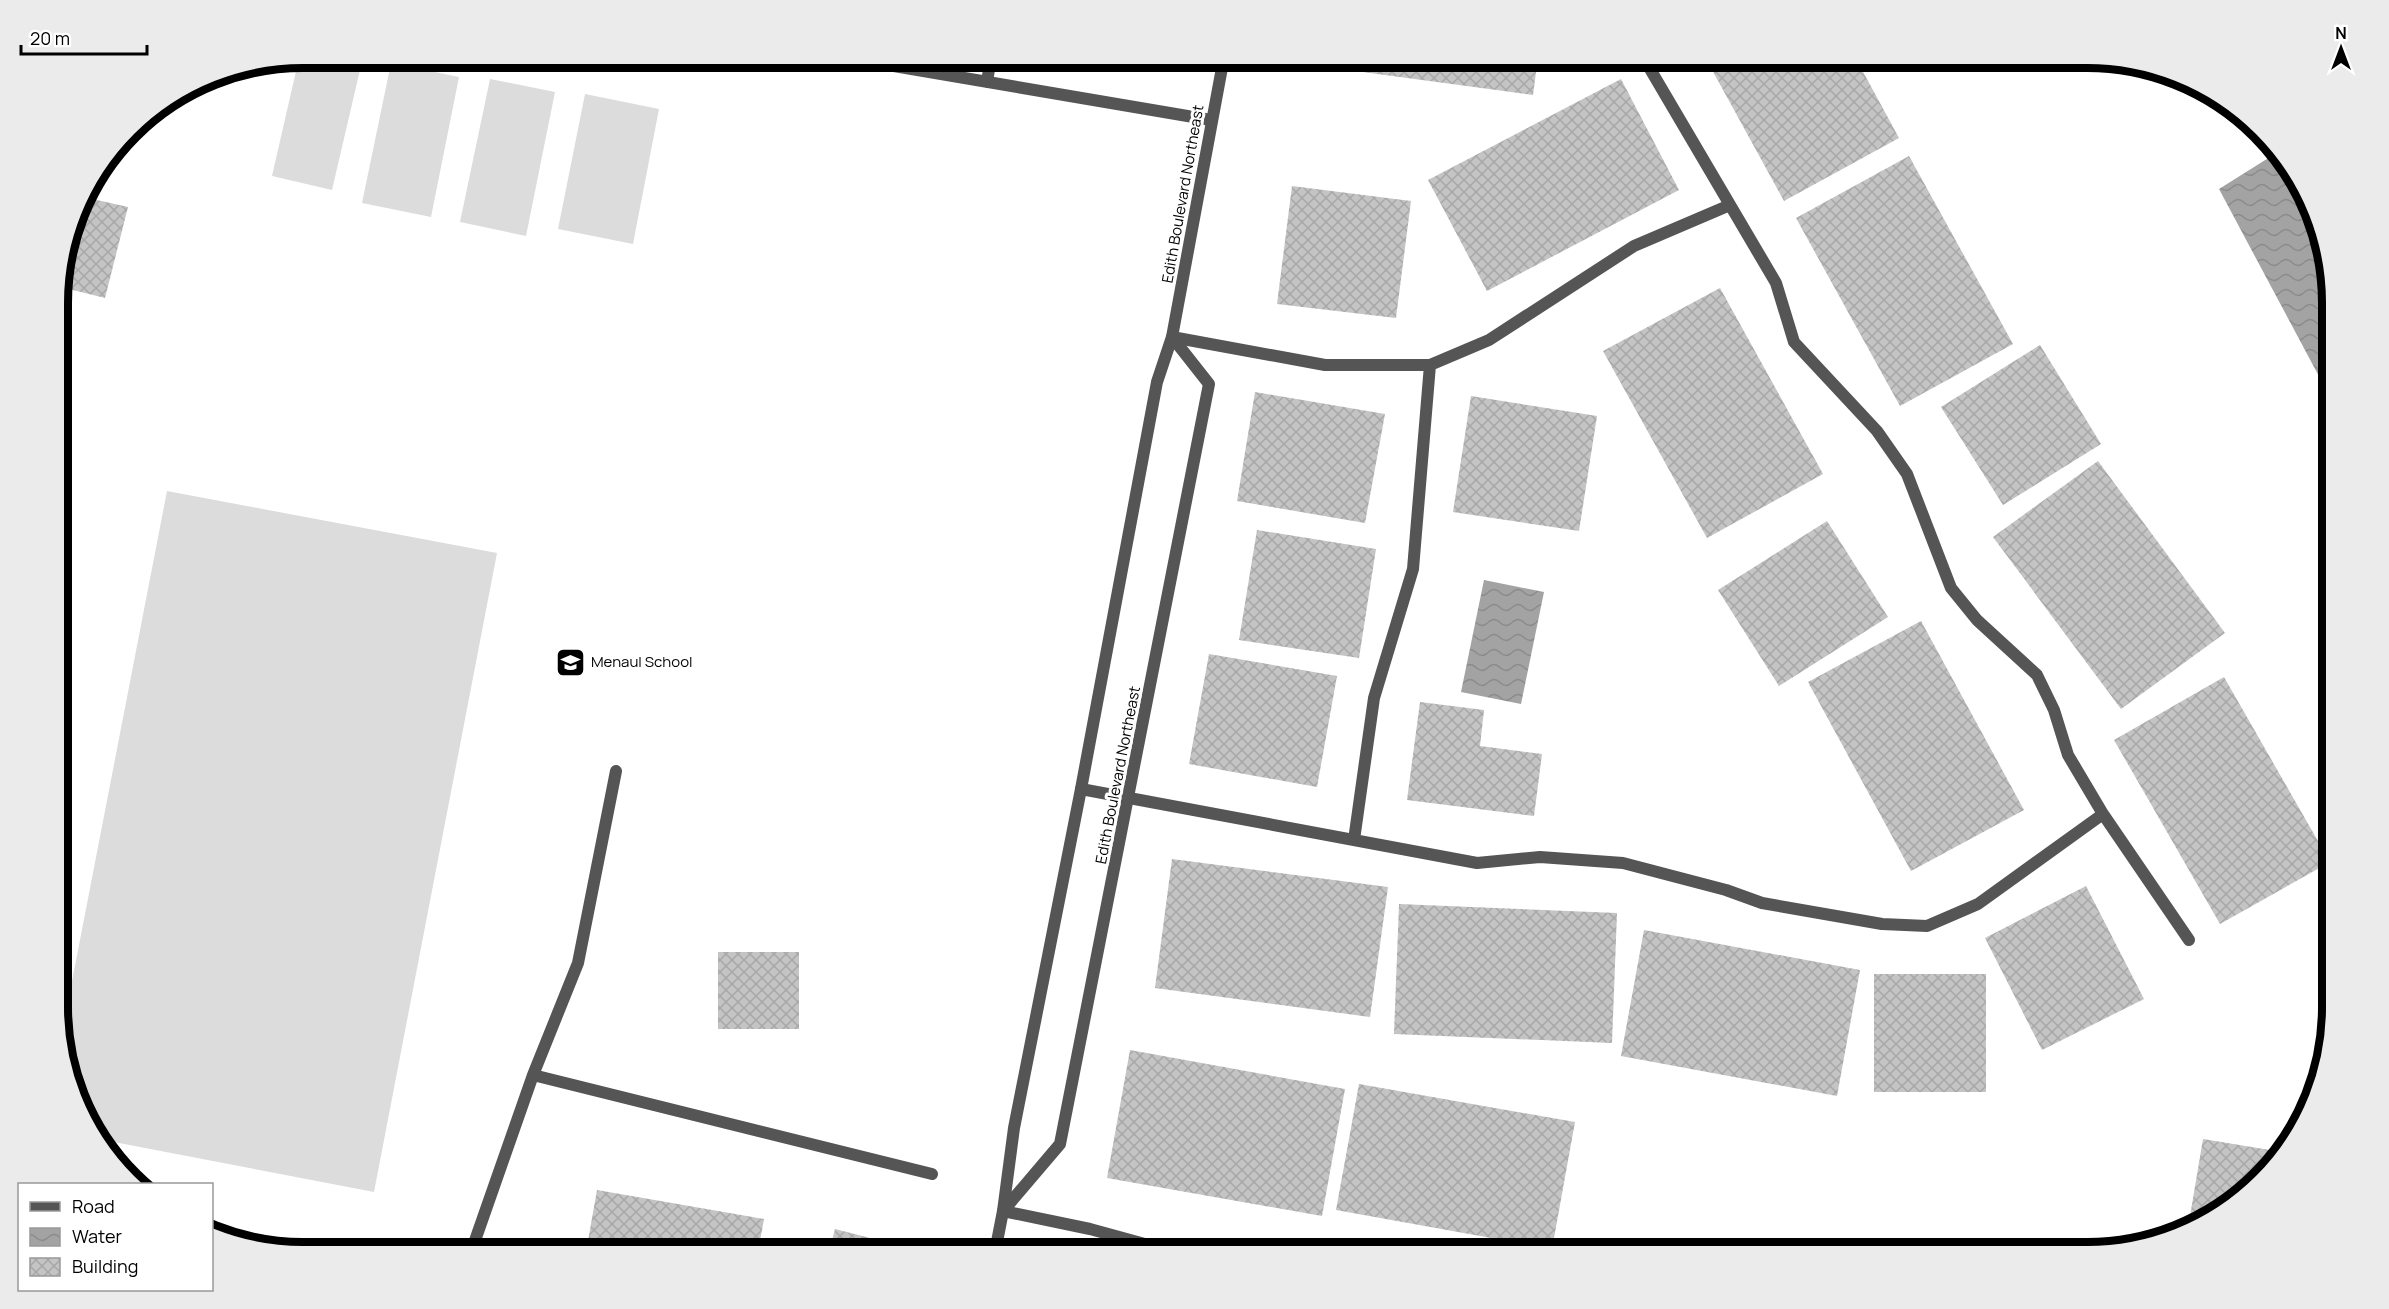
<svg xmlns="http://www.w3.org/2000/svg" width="2389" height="1309" viewBox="0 0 2389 1309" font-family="Manrope,sans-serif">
	<defs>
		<pattern id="water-waves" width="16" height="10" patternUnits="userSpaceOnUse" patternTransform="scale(1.5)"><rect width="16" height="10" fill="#a3a3a3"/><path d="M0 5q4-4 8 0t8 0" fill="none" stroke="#8b8b8b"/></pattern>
		<pattern id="building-cross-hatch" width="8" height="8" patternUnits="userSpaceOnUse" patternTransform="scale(1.5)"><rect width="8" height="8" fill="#c4c4c4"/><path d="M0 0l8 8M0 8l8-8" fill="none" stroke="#a7a7a7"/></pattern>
	</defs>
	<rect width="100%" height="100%" fill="#fff"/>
	<path fill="#dcdcdc" d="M363,57L332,190L272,176L299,58Z
		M391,63L459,77L431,217L362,203Z
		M490,79L555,92L526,236L460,222Z
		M585,94L659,109L633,244L558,229Z
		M167,491L497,553L374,1192L98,1139L76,1100L60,1043Z"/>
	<path fill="url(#water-waves)" d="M2278,152L2290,166L2330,271V397L2219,189Z
		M1484,580L1544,592L1521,704L1461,692Z"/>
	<path fill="url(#building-cross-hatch)" d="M1319,57H1538L1533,95L1318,66Z
		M1705,57H1855L1899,138L1784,201Z
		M1621,79L1679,190L1487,291L1428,180Z
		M1909,156L2013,344L1900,406L1796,218Z
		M1292,186L1411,201L1396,318L1277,304Z
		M88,198L128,207L105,298L65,288Z
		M1720,288L1823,474L1707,538L1603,351Z
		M2040,345L2101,444L2003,505L1941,407Z
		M1255,392L1385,414L1365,523L1237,501Z
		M1471,396L1597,416L1579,531L1453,512Z
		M2098,461L2225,633L2121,709L1993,537Z
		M1827,521L1888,617L1779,686L1718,590Z
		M1257,530L1376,549L1359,658L1239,640Z
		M1921,621L2024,810L1911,871L1808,682Z
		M1209,654L1337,676L1317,787L1189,764Z
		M2224,677L2330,862L2220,924L2114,740Z
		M1420,702L1484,710L1480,746L1542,754L1534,816L1407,800Z
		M1172,859L1388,887L1370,1017L1155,988Z
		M2086,886L2144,999L2042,1050L1985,938Z
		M1399,904L1617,913L1612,1043L1394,1034Z
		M1644,930L1860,970L1837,1096L1621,1056Z
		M718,952H799V1029H718Z
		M1874,974H1986V1092H1874Z
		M1130,1050L1345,1089L1322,1216L1107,1178Z
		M1359,1084L1575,1122L1552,1249L1336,1210Z
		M2203,1139L2282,1152L2271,1169L2223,1211L2188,1228Z
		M597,1190L764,1219L758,1252H586Z
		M835,1229L921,1251L920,1252H829Z"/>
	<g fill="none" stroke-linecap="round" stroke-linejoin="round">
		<path stroke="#555" stroke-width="12" d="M841,57L1211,120
			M1643,57L1776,283L1794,342L1877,431L1907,474L1951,588L1977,620L2037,675L2054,710L2068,755L2103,814L2189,940
			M987,82L991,57
			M1172,337L1325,365H1430L1489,340L1634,246L1730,205
			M1081,789L1477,863L1540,857L1623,863L1726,890L1762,903L1882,924L1927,926L1978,904L2103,814
			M1354,840L1374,698L1413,569L1430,365
			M533,1075L578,963L616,771
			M1003,1211L1090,1229L1174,1252
			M471,1252L533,1075L932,1174"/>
		<path stroke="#555" stroke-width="12" d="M1003,1211L1060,1144L1209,384L1172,337
			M995,1252L1003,1211L1014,1128L1081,789L1157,382L1172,337L1224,57"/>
	</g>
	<defs>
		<symbol id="school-square" viewBox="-11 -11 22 22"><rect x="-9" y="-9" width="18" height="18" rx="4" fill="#000" stroke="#fff"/><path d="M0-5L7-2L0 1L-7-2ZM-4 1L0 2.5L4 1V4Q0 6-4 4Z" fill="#fff"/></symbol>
	</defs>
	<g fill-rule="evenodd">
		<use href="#school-square" x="554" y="646" width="33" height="33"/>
	</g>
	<g text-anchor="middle" stroke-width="6" stroke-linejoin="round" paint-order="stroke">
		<g font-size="15" fill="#000" stroke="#fff">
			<text transform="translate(1183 194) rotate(-80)" y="5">Edith Boulevard Northeast</text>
			<text transform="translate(1118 775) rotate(-79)" y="5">Edith Boulevard Northeast</text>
		</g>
		<g font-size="15" fill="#000" stroke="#fff" text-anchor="start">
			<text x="591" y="667">Menaul School</text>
		</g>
	</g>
	<path d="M0 0H2389V1309H0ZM303 68H2087A235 235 0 0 1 2322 303V1007A235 235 0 0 1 2087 1242H303A235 235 0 0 1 68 1007V303A235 235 0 0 1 303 68Z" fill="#ebebeb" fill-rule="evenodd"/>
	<path fill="none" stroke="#000" stroke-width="8" d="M303 68H2087A235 235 0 0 1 2322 303V1007A235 235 0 0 1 2087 1242H303A235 235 0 0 1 68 1007V303A235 235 0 0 1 303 68Z"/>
	<rect x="18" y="1183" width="195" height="108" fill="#ffffff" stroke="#999999" stroke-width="1.5"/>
	<rect x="30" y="1202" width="30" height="9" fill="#555555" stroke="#999999" stroke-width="1.5"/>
	<text x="72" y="1213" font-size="18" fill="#000000">Road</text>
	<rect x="30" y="1228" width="30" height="18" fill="url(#water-waves)" stroke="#999999" stroke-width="1.5"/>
	<text x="72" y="1243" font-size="18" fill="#000000">Water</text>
	<rect x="30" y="1258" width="30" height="18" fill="url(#building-cross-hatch)" stroke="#999999" stroke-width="1.5"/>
	<text x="72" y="1273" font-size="18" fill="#000000">Building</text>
	<g transform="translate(2341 48)" stroke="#ffffff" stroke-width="4.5" paint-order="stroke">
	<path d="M0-4.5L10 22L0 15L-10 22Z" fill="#000000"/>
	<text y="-9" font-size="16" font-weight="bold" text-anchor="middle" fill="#000000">N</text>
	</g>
	<path d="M21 45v9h126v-9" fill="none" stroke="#000000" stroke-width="3"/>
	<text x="30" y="45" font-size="18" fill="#000000" stroke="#ffffff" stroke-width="4.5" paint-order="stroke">20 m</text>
</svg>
